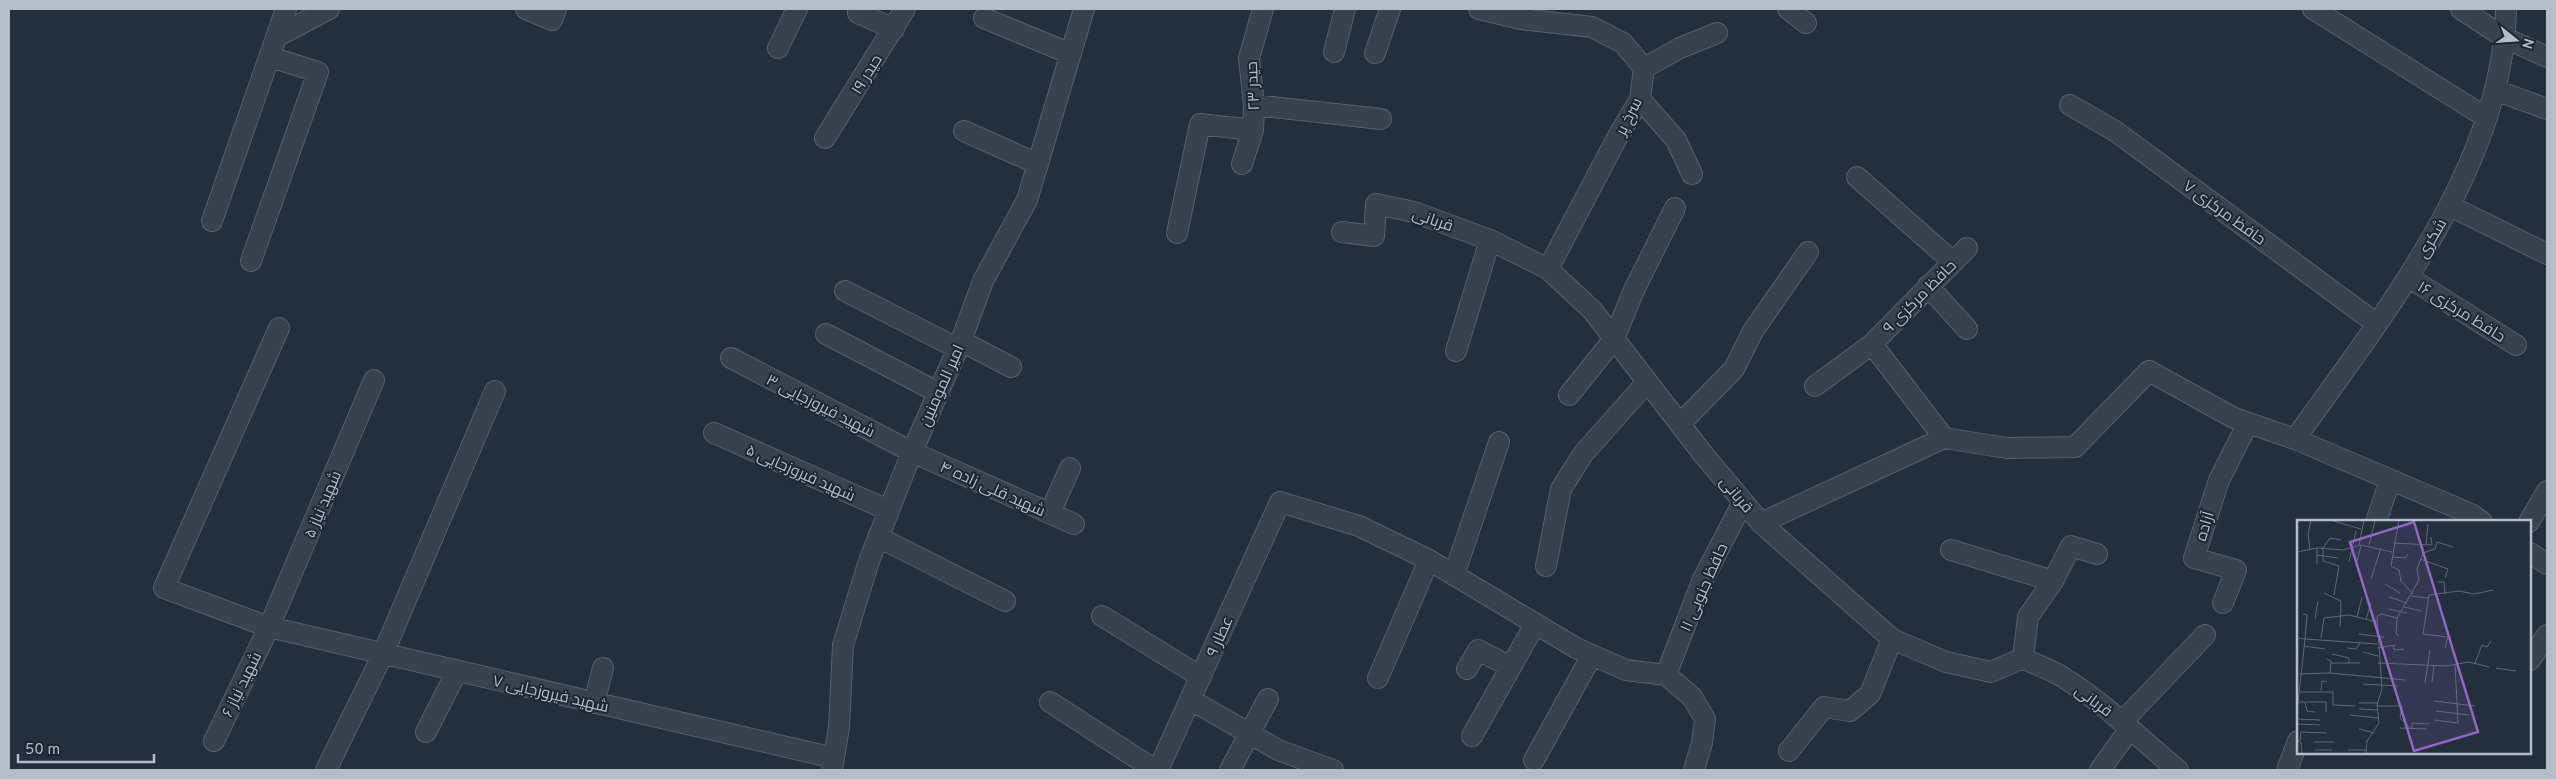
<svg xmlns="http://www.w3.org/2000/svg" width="2556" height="779" viewBox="0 0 2556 779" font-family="Overpass,Cairo,sans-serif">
	<rect width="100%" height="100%" fill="#242f3e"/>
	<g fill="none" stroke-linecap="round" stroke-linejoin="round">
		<defs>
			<path id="minor" d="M526,9L552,20L556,9
				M1479,9L1521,19L1592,27L1623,43L1644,68L1640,99L1618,136L1548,269
				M1788,9L1806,23
				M2313,9L2487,118
				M2461,9L2505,38L2547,57
				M858,13L894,29
				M984,18L1071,54
				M278,36L329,9
				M778,48L797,9
				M1334,52L1345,9
				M1375,53L1390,9
				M1644,68L1680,48L1717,33
				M2495,90L2547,109
				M1640,99L1676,140L1692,174
				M1254,105L1381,119
				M2070,105L2115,131L2377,324
				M964,131L1038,164
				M825,138L905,9
				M1242,164L1253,130L1254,105L1249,58L1263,9
				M1857,177L1953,262
				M2450,206L2547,254
				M212,221L286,9
				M1342,232L1374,236L1376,204L1414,212L1490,240L1548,269L1592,310L1703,454L1761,523L1892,639L1946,662L1991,672L2023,658C2036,665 2052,670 2064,678C2106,704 2140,739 2178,770
				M1177,233L1200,124L1253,130
				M251,261L318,72L270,57
				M2408,277L2516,345
				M1928,286L1967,329
				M845,291L957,348
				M279,328L164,588L269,627L834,758
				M826,334L937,392
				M961,341L1011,367
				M1872,344L1944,438
				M1456,351L1490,240
				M731,358L912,452L1074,524
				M1815,386L1872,344L1967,248
				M1569,395L1614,339L1634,290L1675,208
				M1680,424L1734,369L1753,331L1808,252
				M714,433L888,510
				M2295,439C2382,317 2504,165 2506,9
				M1050,513L1070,468
				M2376,522L2390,480
				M2529,522L2547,491
				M1761,523L1944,438L2007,448L2075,447L2149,371L2234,418L2295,439L2471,514L2482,522
				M878,537L1005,601
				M1951,550L2053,581
				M2530,553L2547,564
				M1546,566L1561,489L1583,454L1647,382
				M1454,575L1499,442
				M2223,603L2236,570L2194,558L2219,480L2248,423
				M1102,616L1201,677
				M2023,658L2028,617L2053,581L2071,546L2097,554
				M2530,660L2547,635
				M1467,669L1478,650L1511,667
				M1666,675L1703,579L1743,502
				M1378,678L1429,560
				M1191,700L1278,750L1333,770
				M1050,702L1155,770
				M594,703L603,668
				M2122,722L2205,635
				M426,732L457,671
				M1472,736L1535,624
				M214,741L269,627L374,380
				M1789,751L1824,707L1850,711L1870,694L1892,639
				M1534,760L1592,655
				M326,770L383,654L495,391
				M832,770L839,727L843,645L869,561L912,452L961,341L983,281L1027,200L1084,9
				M1158,770L1280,502L1359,526L1429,560L1576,648L1626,670L1666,675L1692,697L1705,719L1702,743L1694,770
				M1230,770L1268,699
				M2100,770L2129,730
				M2287,770L2298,741"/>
		</defs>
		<use href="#minor" stroke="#565f6c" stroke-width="22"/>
		<use href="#minor" stroke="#38414e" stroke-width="20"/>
	</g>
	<g text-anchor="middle" stroke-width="4" stroke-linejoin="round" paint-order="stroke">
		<g font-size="16" fill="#b4bcc9" stroke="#1d2633">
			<text transform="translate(866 74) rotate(-58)" y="6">حیدر ۱۹</text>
			<text transform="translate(1252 86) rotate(-93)" y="6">حیدر ۲۳</text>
			<text transform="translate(1628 116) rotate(-63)" y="6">سرخ پر</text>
			<text transform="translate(2225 212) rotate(36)" y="6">حافظ مرکزی ۷</text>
			<text transform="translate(1433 219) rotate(19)" y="6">قربانی</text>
			<text transform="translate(2431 238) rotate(-60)" y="6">شکری</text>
			<text transform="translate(1919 296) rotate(-45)" y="6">حافظ مرکزی ۹</text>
			<text transform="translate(2462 311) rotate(32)" y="6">حافظ مرکزی ۱۶</text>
			<text transform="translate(941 385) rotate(-66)" y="6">امیر المومنین</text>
			<text transform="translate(821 405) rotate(27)" y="6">شهید فیروزجایی ۳</text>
			<text transform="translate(801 472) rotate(24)" y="6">شهید فیروزجایی ۵</text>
			<text transform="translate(993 488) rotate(24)" y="6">شهید قلی زاده ۴</text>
			<text transform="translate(1737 494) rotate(50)" y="6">قربانی</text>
			<text transform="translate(322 504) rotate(-67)" y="6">شهید نیاز ۵</text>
			<text transform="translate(2204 526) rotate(-73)" y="6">آزاده</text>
			<text transform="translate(1703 587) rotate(-66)" y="6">حافظ جنوبی ۱۱</text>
			<text transform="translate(1219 636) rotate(-66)" y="6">عطار ۹</text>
			<text transform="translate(241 684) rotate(-64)" y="6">شهید نیاز ۶</text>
			<text transform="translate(551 693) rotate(13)" y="6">شهید فیروزجایی ۷</text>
			<text transform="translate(2094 700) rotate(37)" y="6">قربانی</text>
		</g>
	</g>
	<g transform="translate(2297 520)">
		<rect width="234" height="234" fill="#242f3e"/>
		<path fill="none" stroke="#5e6776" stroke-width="1" d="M33,0L64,9M102,0L94,46L102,50L104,61L116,74M96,23L135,25L134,17M62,25L67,0M72,25L78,1M129,25L131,4M13,30L11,14L14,0M0,32L20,28L46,30L64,25L95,32M126,33L138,29L140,22L156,27M20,35L41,38M95,37L108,38L111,34M123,39L151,49L148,58M52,42L59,11M20,44V28M59,46L64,25M74,59L84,28M141,62H147L148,74M88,64L103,73M27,73L44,81L43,107M37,75L42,46L26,41V28L33,18L44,20M114,76L131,78M92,77L110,83M107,87L125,91M92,89L110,93M60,97L65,77M18,99L21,81M69,99L74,83M62,114L87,117M102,116L99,114L100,98L122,60L120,49L126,33M0,118L8,119L10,95L6,94M24,118L27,98L52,95L80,102M96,125L97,130L107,129M7,126L28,129M50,128L59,129L63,123M80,128L99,125M148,128L151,117L126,114L132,75L162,71L177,74L196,70M66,132L81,136M35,134L52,138V143M30,139L34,141L33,153M34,143H63M81,143L149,146L172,142L192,147M178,143L185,125L190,127L194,121M199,148L219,151M2,154L33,153L108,160M135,162L137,146M128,163L133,130M66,164L101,166M24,171L25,161L30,162M3,172H36V185L58,186M137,181L178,186M2,182H29V192M8,183L10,191L18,192M62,183H81M80,186H105L103,198L113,208M62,189L81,190M139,191L172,195M0,192L8,119L80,124M53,195L81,198M0,199L23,200M137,200L161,203L158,144M0,204L23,205M103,208L130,209M115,208V203L132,204M62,209L77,213M0,220L4,222L5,233M3,220L4,212L30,213M17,222H37M18,230H35M51,230H69M69,233L70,221L82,203L80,185L85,169L80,97L84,94L100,98"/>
		<path fill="#9266c3" fill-opacity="0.15" stroke="#9266c3" stroke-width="2.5" d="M117,2L181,212L117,231L53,22Z"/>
		<rect width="234" height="234" fill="none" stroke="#b4bcc9" stroke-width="2.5"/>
	</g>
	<rect width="2556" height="779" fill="none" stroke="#b4bcc9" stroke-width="20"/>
	<g transform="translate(2516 40) rotate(107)" stroke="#1d2633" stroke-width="4" paint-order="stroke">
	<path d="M0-4L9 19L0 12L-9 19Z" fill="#b4bcc9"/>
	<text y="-8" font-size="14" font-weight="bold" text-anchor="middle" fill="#b4bcc9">N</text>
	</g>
	<path d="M18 754v8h136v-8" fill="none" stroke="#b4bcc9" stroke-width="2.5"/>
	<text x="25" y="754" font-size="15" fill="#b4bcc9" stroke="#1d2633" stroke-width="4" paint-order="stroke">50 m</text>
</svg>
